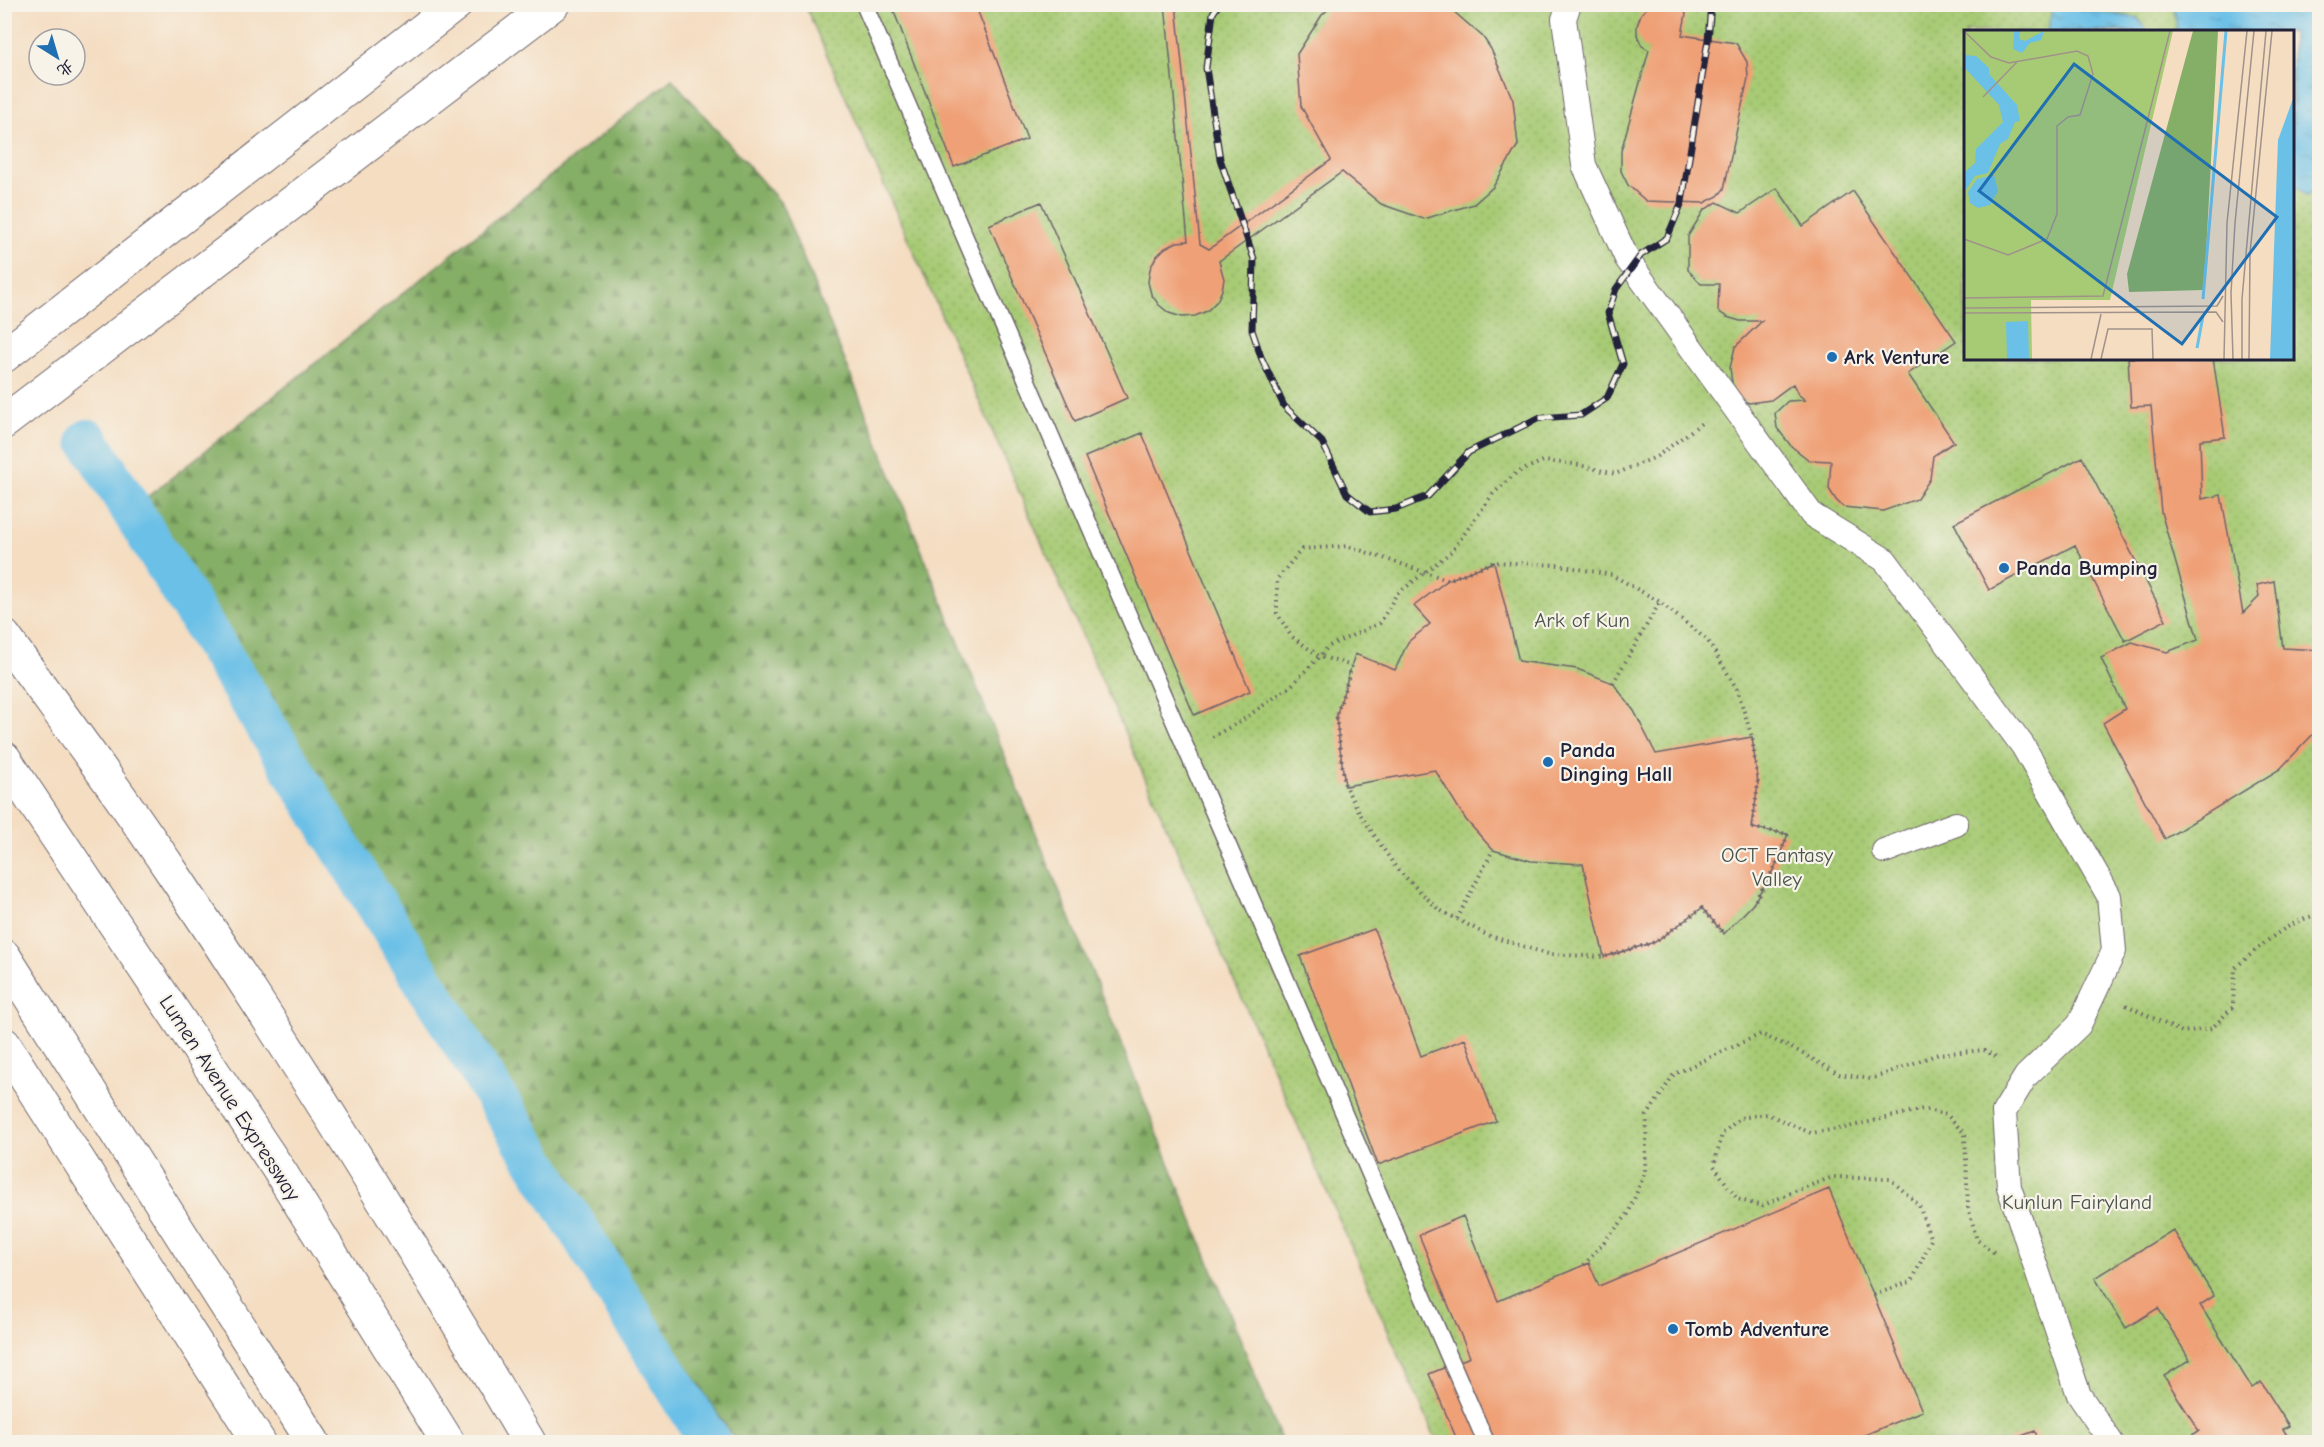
<svg xmlns="http://www.w3.org/2000/svg" width="2324" height="1447" viewBox="0 0 2324 1447" font-family="'Comic Neue','LXGW WenKai TC',sans-serif">
	<defs>
		<pattern id="green-dots" width="8" height="8" patternUnits="userSpaceOnUse" patternTransform="scale(1.5)"><rect width="8" height="8" fill="#a7ca74"/><path d="M2 2h.1M6 6h.1" fill="none" stroke="#8fad65" stroke-width="1.8" stroke-linecap="round"/></pattern>
		<pattern id="forest-firs" width="22" height="20" patternUnits="userSpaceOnUse" patternTransform="scale(1.5)"><rect width="22" height="20" fill="#85ae66"/><path d="M5 1l3.5 6h-7zM16 11l3.5 6h-7z" fill="#6c8d55"/></pattern>
		<pattern id="water-ripples" width="26" height="14" patternUnits="userSpaceOnUse" patternTransform="scale(1.5)"><rect width="26" height="14" fill="#6bc0e7"/><path d="M2 4q2-2 4 0t4 0M15 11q2-2 4 0t4 0" fill="none" stroke="#589cbc"/></pattern>
	</defs>
	<rect width="100%" height="100%" fill="#f7f3e8"/>
	<filter id="ink" filterUnits="userSpaceOnUse"><feTurbulence type="fractalNoise" baseFrequency=".0167" numOctaves="2"/><feDisplacementMap in="SourceGraphic" scale="12" xChannelSelector="R" yChannelSelector="G"/><feConvolveMatrix kernelMatrix="1 2 1 2 8 2 1 2 1" color-interpolation-filters="sRGB"/></filter>
	<filter id="wash" filterUnits="userSpaceOnUse"><feTurbulence type="fractalNoise" baseFrequency=".008" numOctaves="4" result="noise"/><feDisplacementMap in="SourceGraphic" scale="24" xChannelSelector="R" yChannelSelector="G"/><feGaussianBlur stdDeviation="1.35" result="paint"/><feColorMatrix in="noise" values="0 0 0 0 0 0 0 0 0 0 0 0 0 0 0 0 0 1.4 0 .05"/><feComposite in="paint" operator="in"/></filter>
	<g filter="url(#wash)">
		<rect width="100%" height="100%" fill="#f4ddc1"/>
		<path fill="url(#green-dots)" stroke="#647658" stroke-width="1.5" fill-rule="evenodd" d="M805,5H2319V1442H1437ZM1966,32H2292V358H1966Z"/>
		<path fill="url(#forest-firs)" stroke="#546850" stroke-width="1.5" d="M672,79L781,203L1282,1442H736L131,510Z"/>
		<path fill="url(#water-ripples)" stroke="#467191" stroke-width="1.5" d="M2053,5L2138,18L2147,31H2048Z
			M2174,5H2319V181L2307,196L2293,184L2292,32L2177,31Z"/>
		<g fill="none" stroke-linecap="round" stroke-linejoin="round">
			<path stroke="#6bc0e7" stroke-width="42" d="M88,440L710,1442"/>
		</g>
		<g id="blocks">
			<path fill="#efa076" d="M891,4H975L1027,139L954,167Z
				M1165,4H1176L1200,244L1209,249L1331,160L1301,106L1297,54L1322,15L1334,4H1445L1483,37L1491,49L1513,100L1518,145L1493,187L1474,204L1424,219L1381,204L1342,172L1219,261L1224,279L1222,290L1217,301L1207,311L1195,316L1182,317L1169,313L1159,305L1151,294L1148,282L1150,269L1156,257L1165,248L1177,242L1188,241Z
				M1651,4H1681L1686,14L1682,35L1736,43L1747,62L1748,78L1724,189L1718,196L1704,203L1646,201L1628,185L1621,171V151L1649,50L1642,46L1637,35V26L1641,14Z
				M1777,188L1803,226L1853,191L1956,341L1908,374L1954,442L1933,456L1930,479L1917,499L1883,511L1843,507L1836,500L1829,489L1831,461L1809,460L1791,446L1777,428L1775,413L1788,401L1805,400L1798,394L1793,384L1771,400L1749,403L1734,397L1730,368L1735,347L1762,321H1740L1727,317L1718,311L1719,284H1701L1688,270V236L1704,210L1717,202L1740,213Z
				M1041,202L1127,398L1075,421L989,225Z
				M2128,358H2213L2225,437L2200,440L2202,499L2221,495L2243,613L2259,597L2257,585L2274,581L2283,648L2320,650V727L2317,730L2280,769L2165,839L2103,723L2125,709L2101,658L2132,642L2167,652L2198,640L2161,512L2151,406L2131,407Z
				M1142,433L1250,691L1194,715L1085,457Z
				M2082,457L2166,620L2125,641L2075,545L1989,590L1954,523Z
				M1494,562L1519,661L1577,669L1613,683L1634,711L1656,754L1752,737L1758,784L1752,828L1788,834L1775,867L1753,904L1724,934L1702,908L1655,942L1604,957L1583,864L1531,861L1493,850L1466,820L1435,770L1345,786L1336,717L1355,654L1395,670L1408,642L1430,624L1414,606L1448,580Z
				M1374,929L1421,1056L1465,1039L1496,1121L1378,1165L1300,956Z
				M1829,1189L1922,1411L1848,1442H1458L1429,1374L1470,1357L1419,1235L1463,1216L1498,1301L1589,1263L1599,1286Z
				M2173,1230L2214,1296L2200,1305L2252,1388L2261,1382L2289,1426L2283,1429L2291,1442H2180L2199,1431L2164,1376L2190,1360L2158,1308L2126,1328L2095,1278Z
				M2035,1431L2039,1442H2005Z"/>
		</g>
	</g>
	<g filter="url(#ink)">
		<use href="#blocks" fill-opacity="0" stroke="#6c636a" stroke-width="1.5"/>
		<g fill="none" stroke-linecap="round" stroke-linejoin="round">
			<defs>
				<path id="service" d="M864,4L1486,1442"/>
				<path id="pedestrian" d="M1569,4L1564,19L1584,165L1627,259L1812,515L1885,560L2023,746L2109,896L2114,951L2079,1025L2026,1076L2004,1112L2009,1187L2079,1395L2111,1442
					M1884,851L1956,824"/>
				<path id="tertiary" d="M4,356L456,4
					M4,422L553,4"/>
				<path id="primary" d="M4,636C60,714 119,792 172,872C297,1059 415,1249 529,1442
					M4,1044L259,1442"/>
				<path id="trunk" d="M4,758L281,1173L448,1442
					M4,956L313,1442"/>
			</defs>
			<use href="#service" stroke="#6c636a" stroke-width="19"/>
			<use href="#pedestrian" stroke="#6c636a" stroke-width="26"/>
			<use href="#tertiary" stroke="#6c636a" stroke-width="35"/>
			<use href="#primary" stroke="#6c636a" stroke-width="35"/>
			<use href="#trunk" stroke="#6c636a" stroke-width="35"/>
			<path stroke="#6c636a" stroke-width="4" stroke-dasharray="1.5 4.5" stroke-linecap="butt" d="M1302,549L1348,546L1448,580L1494,562L1558,565L1612,575L1660,602L1708,641L1737,689L1752,737L1758,784L1752,828L1788,834L1775,867L1753,904
				M1352,666L1336,717L1345,786L1362,817L1397,869L1438,909L1487,935L1548,954L1604,957L1655,942L1702,908L1724,934
				M1613,683L1660,602
				M1212,737L1241,721L1291,686L1329,646L1380,623L1396,595L1452,551L1493,494L1516,473L1543,461L1575,464L1615,474L1656,457L1703,422
				M1457,919L1493,850
				M2126,1005L2182,1032L2212,1028L2233,1007L2235,968C2261,946 2285,922 2320,914
				M1584,1265L1628,1214L1645,1172L1647,1116L1674,1074L1761,1034L1796,1050L1839,1074L1871,1079L1938,1054L1984,1050L1998,1058
				M1874,1295L1912,1281L1931,1240L1919,1205L1890,1179L1833,1177L1795,1191L1762,1206L1737,1199L1714,1166L1722,1134L1740,1118L1767,1114L1811,1133L1844,1128L1923,1109L1947,1115L1965,1134L1968,1207L1977,1240L1996,1254"/>
			<use href="#service" stroke="#fff" stroke-width="16"/>
			<use href="#pedestrian" stroke="#fff" stroke-width="24"/>
			<use href="#tertiary" stroke="#fff" stroke-width="33"/>
			<use href="#primary" stroke="#fff" stroke-width="33"/>
			<use href="#trunk" stroke="#fff" stroke-width="33"/>
			<defs>
				<path id="rail" d="M1219,4L1213,13L1206,68L1220,159L1254,259L1252,330L1261,357L1284,406L1322,442L1347,494L1370,512L1396,509L1428,496L1469,452L1539,418L1581,415L1607,398L1623,364L1608,313L1616,289L1641,255L1667,238L1682,202L1708,40L1711,4"/>
			</defs>
			<use href="#rail" stroke="#22223b" stroke-width="7"/>
			<use href="#rail" stroke="#f7f3e8" stroke-width="4.5" stroke-dasharray="14" stroke-linecap="butt"/>
			<path stroke="#6c636a" stroke-width="4" stroke-dasharray="1.5 4.5" stroke-linecap="butt" d="M1302,549L1277,579V613L1291,636L1319,656L1352,666"/>
		</g>
	</g>
	<g fill="#1f6fb2" stroke="#f7f3e8" stroke-width="2">
		<circle cx="1832" cy="357" r="6"/>
		<circle cx="2004" cy="568" r="6"/>
		<circle cx="1548" cy="762" r="6"/>
		<circle cx="1673" cy="1329" r="6"/>
	</g>
	<g text-anchor="middle" stroke-width="4.5" stroke-linejoin="round" paint-order="stroke">
		<g font-size="21" font-weight="bold" fill="#22223b" stroke="#f7f3e8" text-anchor="start">
			<text x="1844" y="364">Ark Venture</text>
			<text x="2016" y="575">Panda Bumping</text>
			<text x="1560" y="757">Panda<tspan x="1560" dy="24">Dinging Hall</tspan></text>
			<text x="1685" y="1336">Tomb Adventure</text>
		</g>
		<g font-size="21" fill="#4a544c" stroke="#f7f3e8">
			<text x="1582" y="627">Ark of Kun</text>
			<text x="1777" y="862">OCT Fantasy<tspan x="1777" dy="24">Valley</tspan></text>
			<text x="2077" y="1209">Kunlun Fairyland</text>
		</g>
		<g font-size="21" fill="#22223b" stroke="#f7f3e8">
			<text transform="translate(230 1098) rotate(57)" y="7">Lumen Avenue Expressway</text>
		</g>
	</g>
	<g transform="translate(1964 30)">
		<rect width="330" height="330" fill="#f4ddc1"/>
		<path d="M0,1H209L146,270H67L68,329H0Z" fill="#a7ca74"/>
		<path d="M229,1H254L240,260L165,262L163,244Z" fill="#85ae66"/>
		<path d="M50,1H56L55,9L61,11L80,1L77,10L66,13L58,23L49,19ZM0,25L12,26L25,38V44L53,75L56,91L51,92L44,109L36,114L24,143L11,146L0,163V143L11,133L12,119L39,92L35,75L0,37ZM330,66V329H306L314,110ZM30,145L34,161L26,175L14,178L6,173L4,162L13,149ZM64,291L65,329H43L42,292Z" fill="#6bc0e7"/>
		<path fill="none" stroke="#6bc0e7" stroke-width="3" d="M239,269L262,1M233,318L239,286"/>
		<path fill="none" stroke="#a0928b" stroke-width="1.5" d="M0,1L27,27L45,33L113,21L124,26L129,44L116,85L104,87L93,96V184L83,209L44,225L0,209M19,67L53,32M0,268L139,266L206,1M0,278L253,276L259,266M0,283L252,282L259,292M127,329L137,284M137,329L144,299H188L189,329M260,329L263,193L283,1M269,329L267,263L271,193L290,1M278,329V269L302,1M285,329L286,223L308,1"/>
		<path fill="#1f6fb2" fill-opacity="0.15" stroke="#1f6fb2" stroke-width="3" d="M110,34L313,187L218,314L15,161Z"/>
		<rect width="330" height="330" fill="none" stroke="#22223b" stroke-width="3"/>
	</g>
	<rect width="2324" height="1447" fill="none" stroke="#f7f3e8" stroke-width="24"/>
	<g transform="translate(57 57) rotate(143)"><circle r="28" fill="#f7f3e8" stroke="#a29fa3" stroke-width="1.5"/>
	<path d="M0-4.5L10 22L0 15L-10 22Z" fill="#1f6fb2"/>
	<text y="-9" font-size="16" font-weight="bold" text-anchor="middle" fill="#22223b">北</text>
	</g>
</svg>
